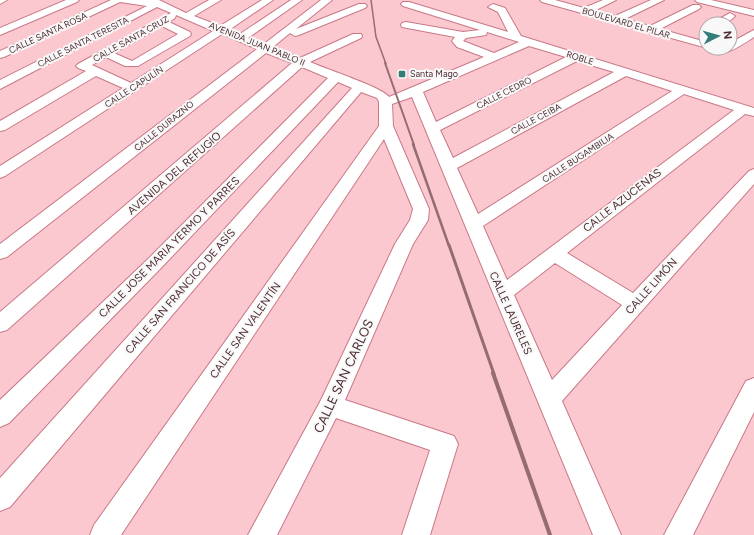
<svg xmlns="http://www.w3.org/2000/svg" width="754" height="535" viewBox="0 0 754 535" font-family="Figtree,sans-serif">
	<rect width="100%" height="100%" fill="#fcc8cf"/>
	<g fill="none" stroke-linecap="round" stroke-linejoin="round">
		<defs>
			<path id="minor" d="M0,0H7L0,4Z
				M66,0H79L77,2L0,35V28Z
				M111,0H159L186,13L209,0H221L194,16L220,26L262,0H273L229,30L240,34L291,0H302L248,38L264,44L321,0H332L296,29L359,4H365L367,6L365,8L299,35L295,36L290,33L273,47L300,58L353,34H361L362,36L361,38L310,62C323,68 384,88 389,97L484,57L457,47L452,41L455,37L402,27L401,25L402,23L406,22L463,32L480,30L403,6L401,4L403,2H409L508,32L498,12L488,7L493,4L505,8L521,36L754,108V116L745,114L567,253L633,293L749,171L754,169V184L562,401L621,535H593L412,97L392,104L393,126L429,209L428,220L413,244L345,400L454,436L458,444L430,535H402L430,450L336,418L277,535H248L321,400L395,244L410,220L413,209L384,139L121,535H90L94,525L379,126V102L377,98L361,92L10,507L0,511V478L352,88L338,82L161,268L9,423L0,427V400L147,260L328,78L302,67L7,330L0,332V312L292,63L266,53L7,257L0,259V244L257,49L222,34L5,176L0,178V166L123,88L96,76L5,130L0,131V121L86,71L78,68L76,66L78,64L171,13L157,7L0,89V80L147,6L120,2L4,57L0,58V51ZM176,15L213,31L131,83L92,65L106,57L125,66H138L190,36L191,34L190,32L169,22L175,18ZM162,26L178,34L132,61L114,53ZM487,32L519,42L494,53L463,41L466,38L486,35ZM529,46L566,57L436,122L423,92ZM577,61L614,72L453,158L440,130ZM626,76L672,91L478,214L457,168ZM684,94L734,110L507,280L483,226ZM555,263L622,305L552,380L514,295Z
				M540,0H555L584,8L603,0H616L594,11L615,16L651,0H664L625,19L650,26L693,5H699L701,7L699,9L660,29L706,42L707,48L542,2Z
				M695,0H711L754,10V16L697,2Z
				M730,13L735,16C728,24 720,24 710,24Z
				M754,30V37C743,44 721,61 710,48H730V43Z
				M754,378V412L693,535H664L746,381Z"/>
		</defs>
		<use href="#minor" stroke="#c97887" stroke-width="2"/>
		<use href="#minor" fill="#fff" fill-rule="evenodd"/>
		<path stroke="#956c72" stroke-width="1.5" d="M371,0L376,37L386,64"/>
		<path stroke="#956c72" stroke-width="2" d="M385,63L414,145"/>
		<path stroke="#956c72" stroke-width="2.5" d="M413,144L449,246"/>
		<path stroke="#956c72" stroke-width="3" d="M449,245L494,374"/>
		<path stroke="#956c72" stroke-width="4" d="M493,373L550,535"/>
	</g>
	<rect fill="#347c77" stroke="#f8f8f8" stroke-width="1.5" x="398" y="70" width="8" height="8" rx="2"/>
	<g text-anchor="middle" stroke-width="4" stroke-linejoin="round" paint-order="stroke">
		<g font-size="9" fill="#4d2b31" stroke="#f8f8f8">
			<text transform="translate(626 23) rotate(16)" y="3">BOULEVARD EL PILAR</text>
			<text transform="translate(48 33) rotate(-25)" y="3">CALLE SANTA ROSA</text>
			<text transform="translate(131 39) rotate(-29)" y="3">CALLE SANTA CRUZ</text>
			<text transform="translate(83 42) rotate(-27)" y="3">CALLE SANTA TERESITA</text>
			<text transform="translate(257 44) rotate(22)" y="3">AVENIDA JUAN PABLO II</text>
			<text transform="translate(580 58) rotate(17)" y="3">ROBLE</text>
			<text transform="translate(134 87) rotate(-33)" y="3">CALLE CAPULÍN</text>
			<text transform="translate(504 93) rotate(-27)" y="3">CALLE CEDRO</text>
			<text transform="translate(536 119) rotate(-28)" y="3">CALLE CEIBA</text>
			<text transform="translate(164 126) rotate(-39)" y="3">CALLE DURAZNO</text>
			<text transform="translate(578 158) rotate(-33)" y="3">CALLE BUGAMBILIA</text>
		</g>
		<g font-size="9" fill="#4d2b31" stroke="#f8f8f8" text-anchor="start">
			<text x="410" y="77">Santa Mago</text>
		</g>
		<g font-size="11" fill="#4d2b31" stroke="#f8f8f8">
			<text transform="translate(174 173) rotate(-41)" y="4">AVENIDA DEL REFUGIO</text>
			<text transform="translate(622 200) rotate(-38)" y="4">CALLE AZUCENAS</text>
			<text transform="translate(169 247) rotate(-45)" y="4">CALLE JOSE MARIA YERMO Y PARRES</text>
			<text transform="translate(651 286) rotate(-48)" y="4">CALLE LIMÓN</text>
			<text transform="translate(180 291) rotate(-49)" y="4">CALLE SAN FRANCICO DE ASÍS</text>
			<text transform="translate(511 313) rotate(66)" y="4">CALLE LAURELES</text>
			<text transform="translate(245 330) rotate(-55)" y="4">CALLE SAN VALENTÍN</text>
		</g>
		<g font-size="13" fill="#4d2b31" stroke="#f8f8f8">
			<text transform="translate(343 376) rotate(-65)" y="5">CALLE SAN CARLOS</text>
		</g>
	</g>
	<g transform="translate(718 36) rotate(84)"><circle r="19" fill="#f8f8f8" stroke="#b4a6a8"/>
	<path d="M0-3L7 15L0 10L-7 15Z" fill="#347c77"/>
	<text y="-6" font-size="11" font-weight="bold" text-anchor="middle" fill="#4d2b31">N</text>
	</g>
</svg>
